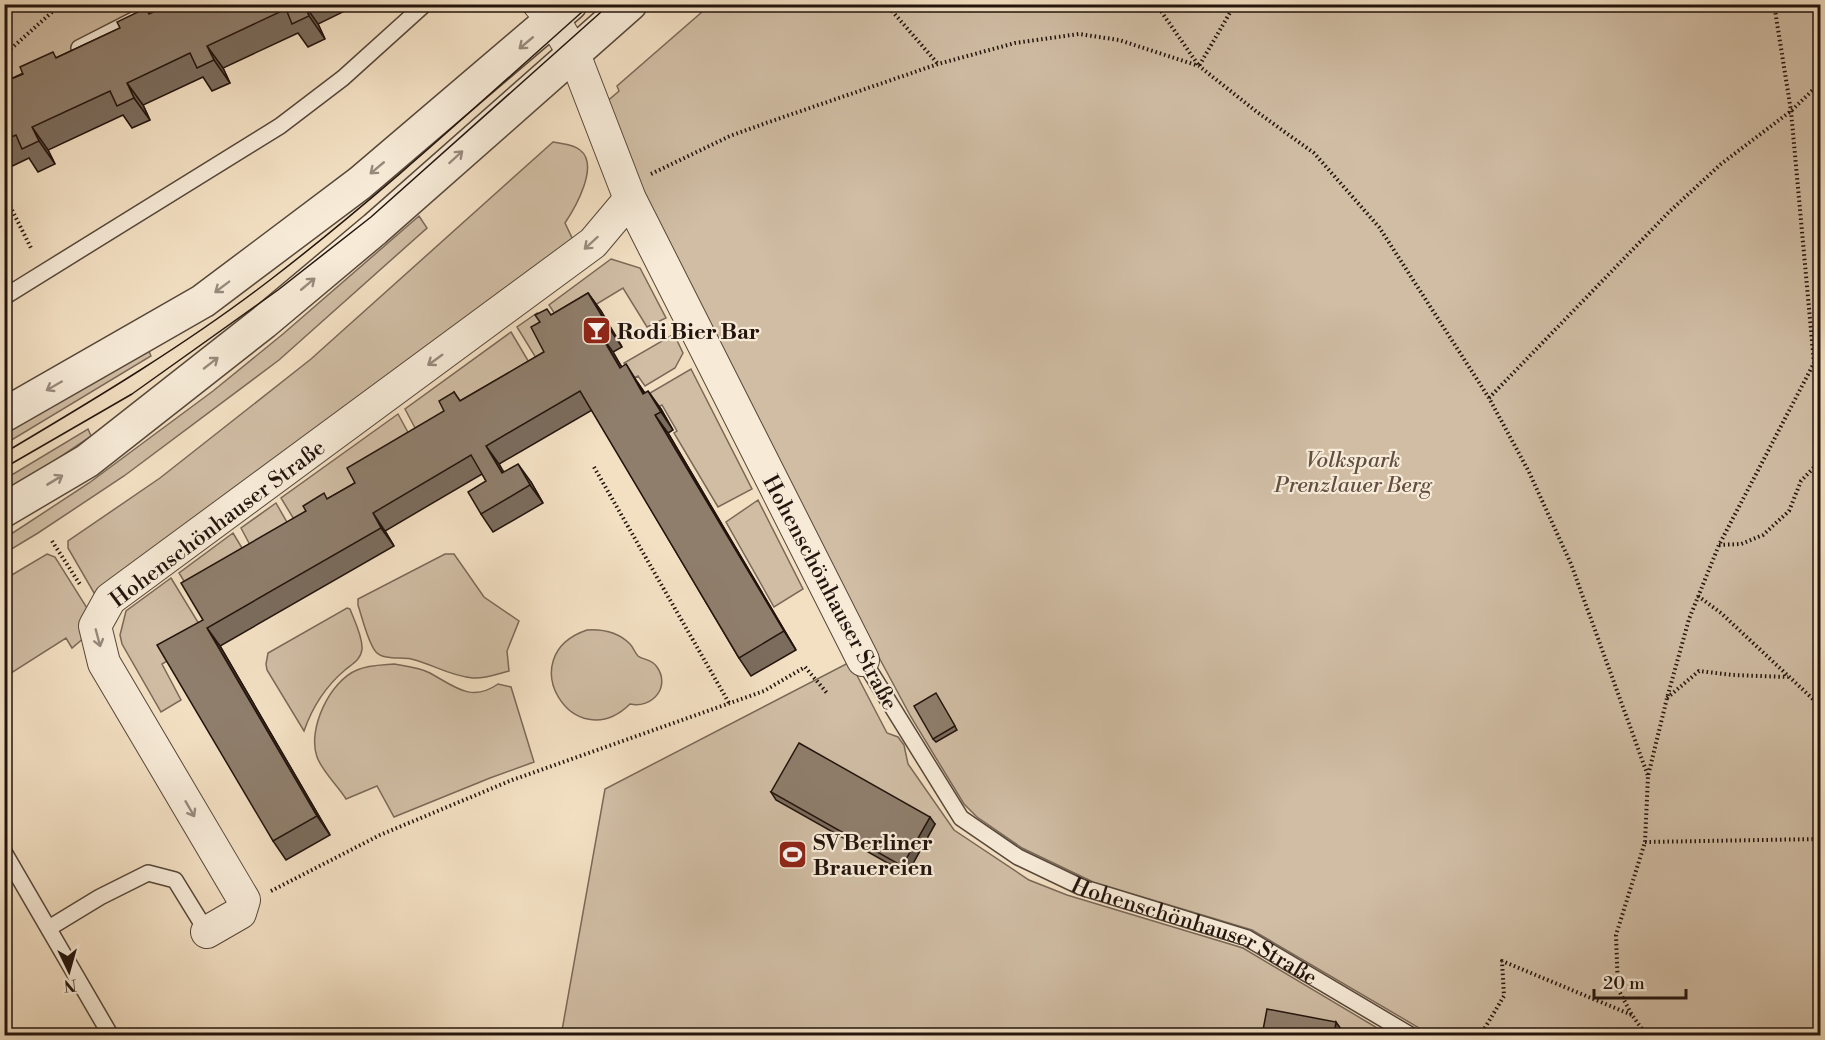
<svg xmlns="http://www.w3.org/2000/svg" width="1825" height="1040" viewBox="0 0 1825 1040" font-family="'Libre Bodoni',serif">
	<rect width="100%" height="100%" fill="#f3e0c3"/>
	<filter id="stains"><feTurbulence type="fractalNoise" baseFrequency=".00333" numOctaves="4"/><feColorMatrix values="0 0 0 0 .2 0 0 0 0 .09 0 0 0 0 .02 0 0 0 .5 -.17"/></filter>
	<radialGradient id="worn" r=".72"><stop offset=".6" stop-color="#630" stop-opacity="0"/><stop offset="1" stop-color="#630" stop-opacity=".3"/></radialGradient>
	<path fill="#d0bda4" stroke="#7a6858" stroke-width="1.5" d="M231,4L5,112L4,5Z
		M710,5H1820V1035H1425L1426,1032L1252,930L1093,882L1022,848L977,817L964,804L911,717L861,624L637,182L604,104L619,91L617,86Z
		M553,142C562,144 573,144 580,150C600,165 575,208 565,223L574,242L94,593L68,548V541L160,478L311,359Z
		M419,216L427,228L279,360L124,476L38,533L5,553V538L89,483L213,391L283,334Z
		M611,259L640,268L666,318L647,327L623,288L562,325L549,305Z
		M537,313L553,340L557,370L547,376L517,327Z
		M511,332L536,374L423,443L405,409Z
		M674,334L683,353L675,368L645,386L638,376L632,379L624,363Z
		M148,349L151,356L5,444L4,431Z
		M691,369L752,489L718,507L674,433L677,431L662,405L658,407L650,393Z
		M398,414L416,447L354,483L303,534L281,498Z
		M88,429L91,436L5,494V479Z
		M758,500L803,589L774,607L726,522Z
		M276,503L296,538L258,560L241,528Z
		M233,533L251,563L193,596L179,573Z
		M47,554L55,557L87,608L84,616L85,637L72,648L66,638L5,677V579Z
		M445,554H454L484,597L519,621L507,651L509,671C497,674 485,679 473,678C449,676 433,664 411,659C401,657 383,660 376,652C368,643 362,617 358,605V599Z
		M171,578L207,637L162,664L181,700L161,712L122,644L120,635L126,611Z
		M347,608L350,609C354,620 363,637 362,649C361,660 352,664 345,670C326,686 312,708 304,731L267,670L266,664L268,653Z
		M587,630C604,629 618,632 630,644C633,647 635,653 638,656C643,660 652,659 657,667C671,687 652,709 630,704C574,759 510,656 587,630Z
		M850,662L887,733L898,737L904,745L908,764L954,830L1029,880L1067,895L1243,948L1389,1035L561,1036L605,789Z
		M394,664C405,666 419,667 430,673C454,686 471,703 498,684L511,687L534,762L490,778L394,817L377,786L346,799C338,786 322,771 317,757C307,729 330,681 357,670C368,665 382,665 394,664Z"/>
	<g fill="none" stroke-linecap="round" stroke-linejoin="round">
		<defs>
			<g id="service">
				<path d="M79,48L165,4"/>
				<path d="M4,297L280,126L343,78L425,4"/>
				<path id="s1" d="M863,660L961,818L1018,857L1081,887L1247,938L1412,1036"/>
				<path d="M4,852L111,1036"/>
				<path d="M49,928L100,897L148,873L175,880L207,932"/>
			</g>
			<path id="minor" d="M539,4L553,19L574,54L630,199L863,660
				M207,932L240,913L244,900L104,663L95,626L110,599L593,243L630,199"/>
			<path id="tertiary" d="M4,415L203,301L360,183L570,4
				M4,510L87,461L264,322L375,229L630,4"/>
		</defs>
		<use href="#service" stroke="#57473a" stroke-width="18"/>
		<use href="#minor" stroke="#57473a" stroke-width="34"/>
		<use href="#tertiary" stroke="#57473a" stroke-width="36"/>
		<path stroke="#23140d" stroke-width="4" stroke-dasharray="1.5 3" stroke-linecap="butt" d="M886,4L938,64
			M1156,4L1199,66L1235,4
			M4,55L61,4
			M651,174L730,136L766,123L938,64L1015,43L1079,34L1119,40L1199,66L1257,112L1314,153L1379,227L1489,398L1529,472L1571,564L1648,776
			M4,194L32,250
			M1815,363L1820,355
			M1489,398L1669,212L1721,164L1791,111L1820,83
			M594,467L729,703
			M52,541L81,586
			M1719,545L1741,544L1763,535L1789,511L1801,481L1820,461
			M1698,596L1721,613L1814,700L1820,709
			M1667,698L1699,671L1733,675L1788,677
			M1645,842L1820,839
			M271,891L380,835L512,780L764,691L805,667L827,693
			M1480,1036L1504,996L1502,961L1632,1015
			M1647,1036L1632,1015L1618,989L1616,935L1645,842L1648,776L1667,698L1689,619L1719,545L1814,363L1791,111L1774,4"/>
		<use href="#service" stroke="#f7ebd8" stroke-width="15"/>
		<use href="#minor" stroke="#f7ebd8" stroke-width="32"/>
		<use href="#tertiary" stroke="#f7ebd8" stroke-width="33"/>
		<path stroke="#23140d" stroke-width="1.5" d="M4,453C95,399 187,344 270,280C382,194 485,98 591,4
			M4,468L132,394L278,290L371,217L610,4"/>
	</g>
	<path fill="#7b6c5d" stroke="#23140d" stroke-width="1.5" d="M170,4H347L349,9L318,24L325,39L308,47L298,33L223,68L230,83L212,91L203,77L143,105L150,120L132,128L123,115L48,150L55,164L38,172L29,158L4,170V82L120,28L146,8L150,14Z
		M588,293L601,311L622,347L613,352L621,367L638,383L645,393L661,409L673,430L668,433L796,650L751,676L739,658L592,410L499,464L503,472L531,482L543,503L493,532L481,514L486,481L482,474L385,531L394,546L220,646L330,835L286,860L273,841L203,620L306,511L355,483L444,411L454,392L460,401L544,352L551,315Z
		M938,697L957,730L936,742L933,739Z
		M771,792L935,824L907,874L776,800Z
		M1341,1029L1340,1035H1267L1263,1030Z"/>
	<path fill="#64584c" stroke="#23140d" stroke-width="1.5" d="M304,4L318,24L325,39L309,16Z
		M207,46L223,68L230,83L214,60Z
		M127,83L143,105L150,120L134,98Z
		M32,127L48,150L55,164L39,141Z
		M588,293L601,311L622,347L609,328Z
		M600,334L613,352L633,386L620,368Z
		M626,364L638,383L656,412L643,394Z
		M648,391L661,409L673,430L661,412Z
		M655,415L668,433L796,650L784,631Z
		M486,446L499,464L515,491L502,473Z
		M518,464L531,482L543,503L530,485Z
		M373,513L385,531L394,546L381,528Z
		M207,628L220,646L330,835L317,816Z
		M930,817L935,824L907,874L902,866Z
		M1336,1022L1341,1029L1340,1035H1334Z"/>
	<path fill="#8f7e6c" stroke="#23140d" stroke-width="1.5" d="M170,4H304L309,16L292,24L286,9L207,46L214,60L197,68L190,53L127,83L134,98L117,106L110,91L32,127L39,141L22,149L16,135L4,140V82L23,74L20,67L53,52L56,58L120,28L117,22L146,8L149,14Z
		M588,293L609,328L600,334L620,368L626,364L643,394L648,391L661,412L655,415L784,631L739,658L580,391L486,446L502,473L518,464L530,485L481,514L468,492L486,481L471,455L373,513L381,528L207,628L317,816L273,841L157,645L203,620L181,583L306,511L303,506L324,493L327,499L355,483L347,468L444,411L439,401L454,392L460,401L544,352L531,327L540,322L535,315L547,309L551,315Z
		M936,693L955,726L933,739L914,706Z
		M799,743L930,817L902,866L771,792Z
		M1267,1009L1336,1022L1334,1035H1294L1263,1030Z"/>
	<defs><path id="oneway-shaft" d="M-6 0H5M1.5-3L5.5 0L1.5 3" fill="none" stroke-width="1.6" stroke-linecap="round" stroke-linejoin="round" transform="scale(1.5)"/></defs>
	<g stroke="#988a7d">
		<use href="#oneway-shaft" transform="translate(526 43) rotate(140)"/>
		<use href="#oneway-shaft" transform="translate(456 157) rotate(-42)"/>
		<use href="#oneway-shaft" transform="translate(377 168) rotate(140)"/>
		<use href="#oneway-shaft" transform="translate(591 243) rotate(138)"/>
		<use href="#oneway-shaft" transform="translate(308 284) rotate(-40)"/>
		<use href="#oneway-shaft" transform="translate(222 287) rotate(143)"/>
		<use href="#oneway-shaft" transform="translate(435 360) rotate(144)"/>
		<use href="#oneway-shaft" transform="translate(211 363) rotate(-38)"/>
		<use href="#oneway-shaft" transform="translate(54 386) rotate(150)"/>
		<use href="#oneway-shaft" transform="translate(55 480) rotate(-31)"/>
		<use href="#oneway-shaft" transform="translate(98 638) rotate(75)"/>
		<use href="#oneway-shaft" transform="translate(190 809) rotate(60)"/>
	</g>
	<defs>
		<symbol id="bar-square" viewBox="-11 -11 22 22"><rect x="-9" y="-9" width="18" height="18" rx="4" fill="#8f2418" stroke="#f7ebd8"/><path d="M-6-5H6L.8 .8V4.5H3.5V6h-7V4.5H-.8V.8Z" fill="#fff"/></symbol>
		<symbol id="stadium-square" viewBox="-11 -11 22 22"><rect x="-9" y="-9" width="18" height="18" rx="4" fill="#8f2418" stroke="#f7ebd8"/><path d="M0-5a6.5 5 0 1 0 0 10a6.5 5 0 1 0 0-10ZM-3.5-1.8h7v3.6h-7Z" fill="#fff"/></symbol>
	</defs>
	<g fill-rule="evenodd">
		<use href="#bar-square" x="580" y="314" width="33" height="33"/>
		<use href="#stadium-square" x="776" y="838" width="33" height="33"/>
	</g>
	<g text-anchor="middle" stroke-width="4.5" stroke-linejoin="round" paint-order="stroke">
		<g font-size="22" font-weight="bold" fill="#23140d" stroke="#f7ebd8" text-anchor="start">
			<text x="617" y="339">Rodi Bier Bar</text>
			<text x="813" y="850">SV Berliner<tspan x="813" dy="25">Brauereien</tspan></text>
		</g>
		<g font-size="22" font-style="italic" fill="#604f42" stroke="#f7ebd8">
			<text x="1353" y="467">Volkspark<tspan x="1353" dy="25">Prenzlauer Berg</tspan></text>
		</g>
		<g font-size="22" fill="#23140d" stroke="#f7ebd8">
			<text transform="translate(217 523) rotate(-37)" y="8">Hohenschönhauser Straße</text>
			<text transform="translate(831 592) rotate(62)" y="8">Hohenschönhauser Straße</text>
			<text dy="8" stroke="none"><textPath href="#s1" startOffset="447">Hohenschönhauser Straße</textPath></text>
		</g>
	</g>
	<rect width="1825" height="1040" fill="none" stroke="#f3e0c3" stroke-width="24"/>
	<rect x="6" y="6" width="1813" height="1028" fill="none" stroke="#23140d" stroke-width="3"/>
	<rect x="12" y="12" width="1801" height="1016" fill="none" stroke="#23140d" stroke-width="1.5"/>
	<g transform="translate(69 971) rotate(175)" stroke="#f7ebd8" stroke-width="4.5" paint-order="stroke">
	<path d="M0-4.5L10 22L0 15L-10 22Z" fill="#23140d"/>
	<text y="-9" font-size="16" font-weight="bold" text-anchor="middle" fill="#23140d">N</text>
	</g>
	<path d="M1594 989v9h92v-9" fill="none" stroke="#23140d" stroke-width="3"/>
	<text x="1603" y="989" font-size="18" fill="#23140d" stroke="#f7ebd8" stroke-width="4.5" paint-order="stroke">20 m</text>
	<rect width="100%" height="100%" filter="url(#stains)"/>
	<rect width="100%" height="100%" fill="url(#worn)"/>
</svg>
